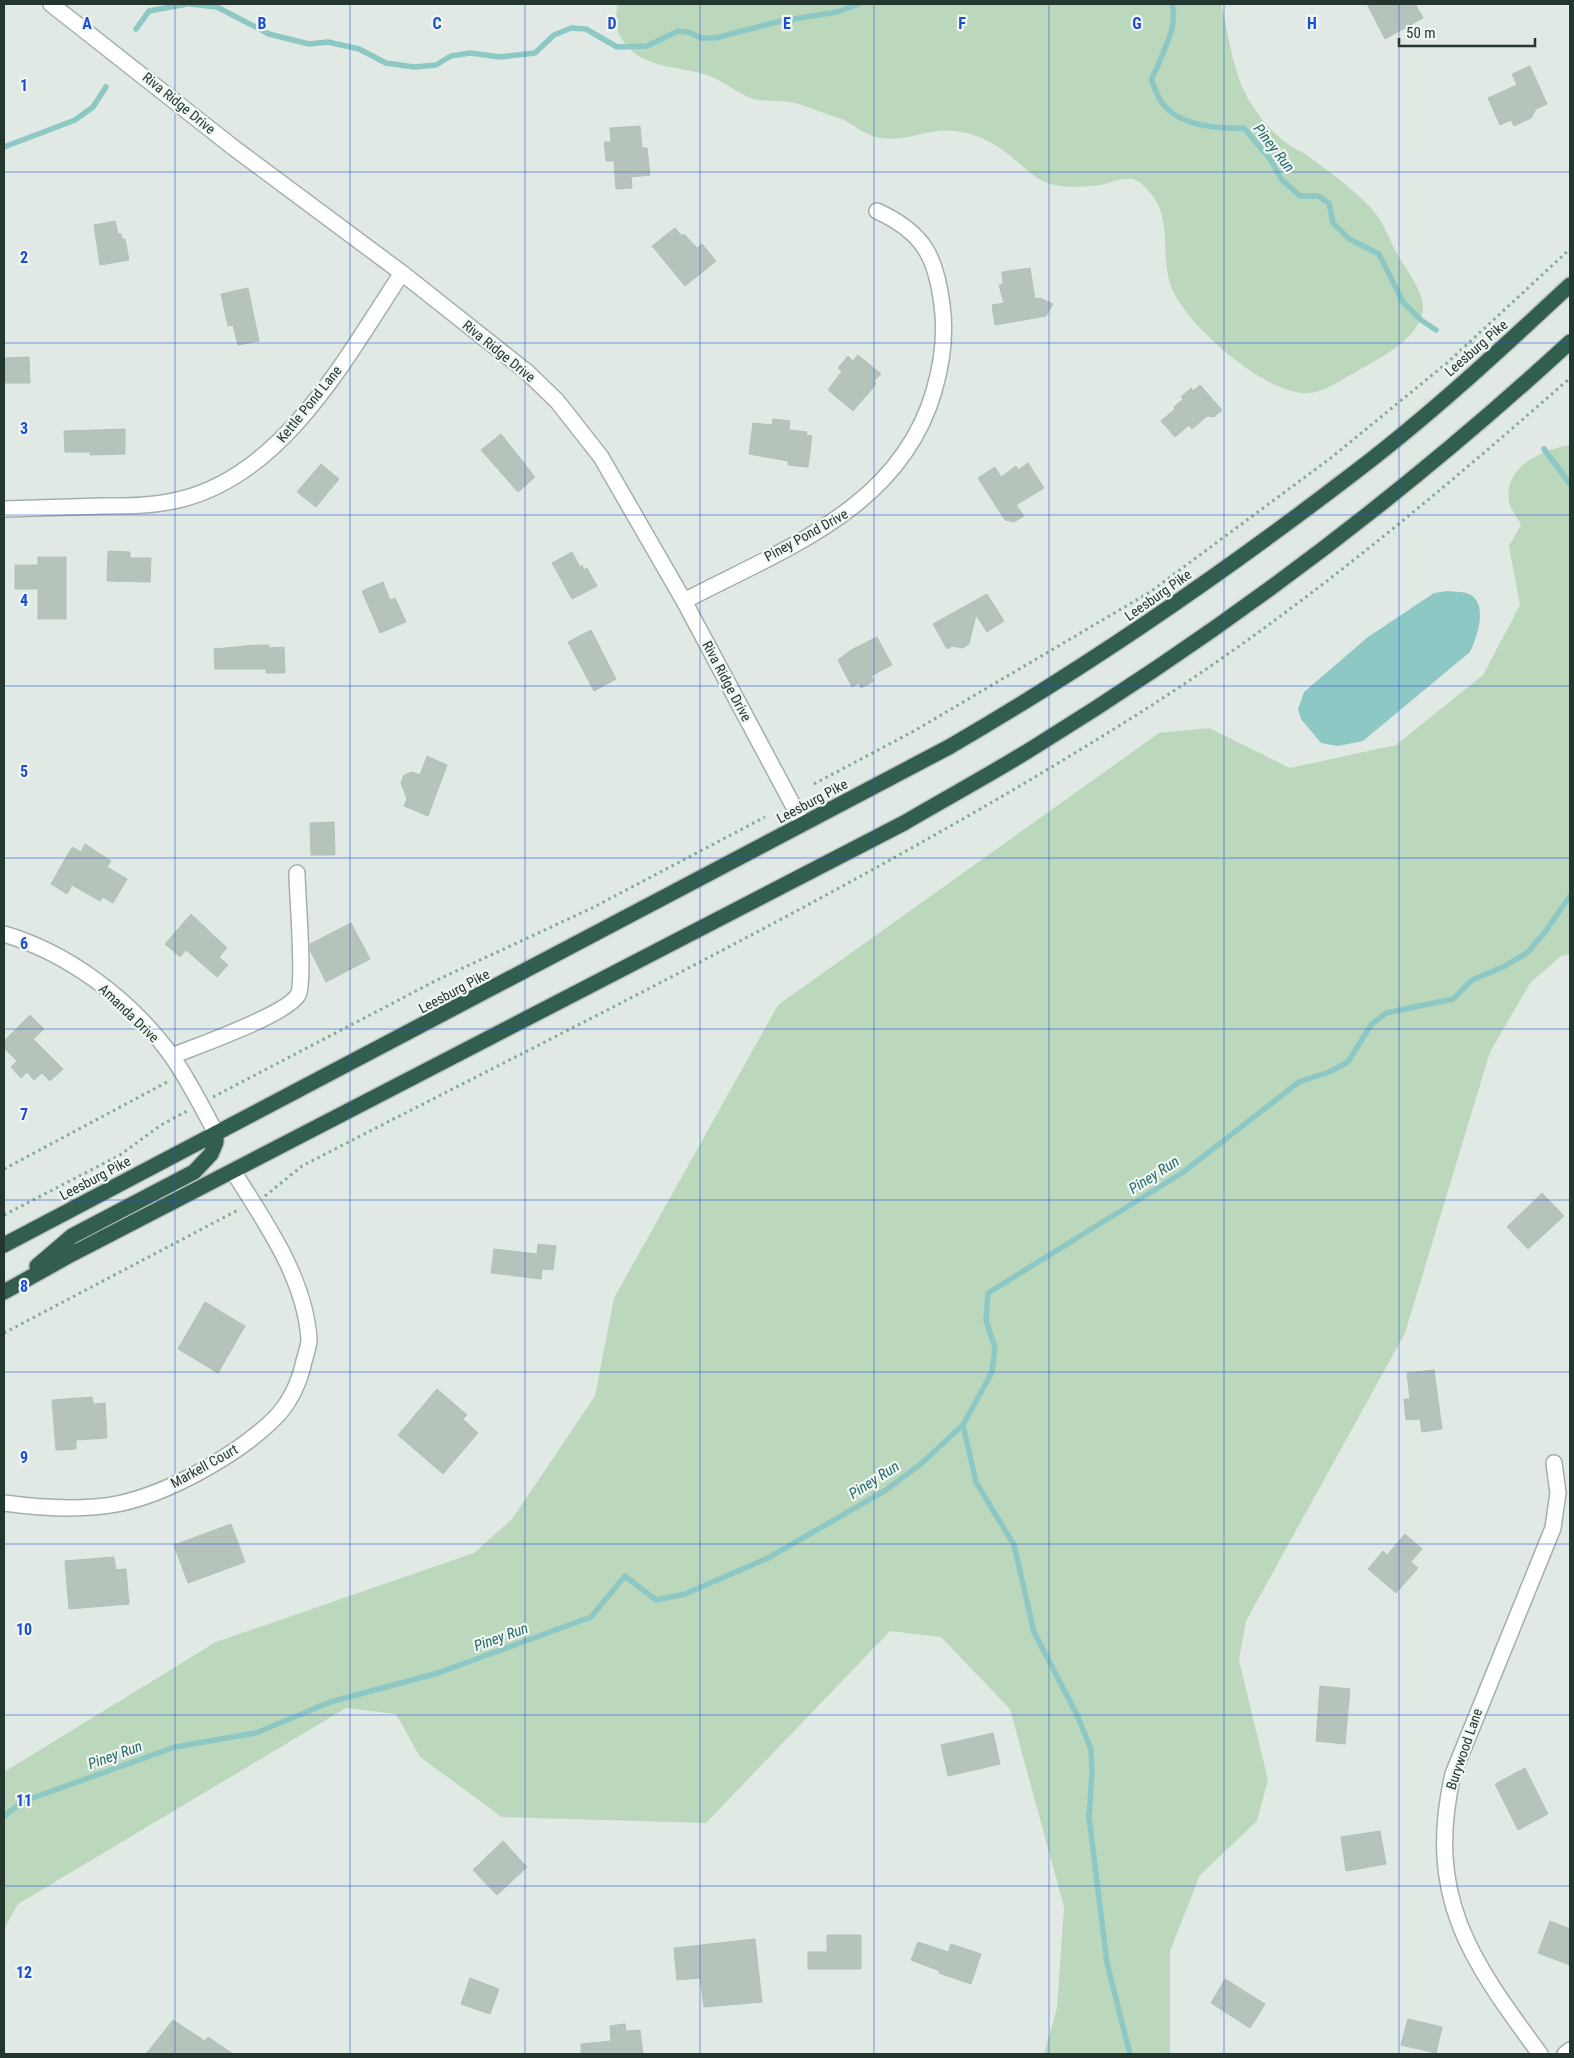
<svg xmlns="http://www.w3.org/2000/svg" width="1574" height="2058" viewBox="0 0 1574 2058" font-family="'Roboto Condensed',sans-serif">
	<rect width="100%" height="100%" fill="#e0e9e3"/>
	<path fill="#bbd8bd" d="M618,4H1221C1231,42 1232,78 1256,111C1263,122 1275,134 1285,142C1292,148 1302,151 1309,157C1328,170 1354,190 1370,207C1387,225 1389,243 1402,262C1412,278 1430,301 1420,320C1409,345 1376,360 1354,373C1337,382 1321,395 1302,393C1260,389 1188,326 1172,289C1158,255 1176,218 1146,188C1142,184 1139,181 1135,180C1123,176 1111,183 1100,185C1084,187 1066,188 1050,184C1031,178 1020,162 1004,151C993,143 980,136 966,133C932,124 914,142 882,138C866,136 857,127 844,120C838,117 830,115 824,113C813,109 801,104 790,102C778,100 765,102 754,99C738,94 725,82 710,76C685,67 650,69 630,49C616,35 614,22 618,4Z
		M1570,445V954L1561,956L1530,983L1490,1052L1405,1333L1246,1621L1239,1660L1268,1780L1257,1821L1200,1875L1170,1951V2054H1044L1057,2008L1064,1907L1010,1709L941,1637L890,1631L706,1823L502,1817L420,1757L396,1714L346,1708L18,1904L4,1929V1772L216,1642L474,1553L512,1519L595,1396L614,1298L778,1005L1159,733L1209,728L1290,768L1396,745L1483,675L1520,605L1509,546L1521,525C1518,518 1510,509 1509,501C1503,467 1543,449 1570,445Z"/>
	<path fill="#8ec8c5" d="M1447,591C1455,592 1464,591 1471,595C1488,606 1477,638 1470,652L1363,741L1338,746L1321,743L1301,719L1298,709L1304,692L1368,637L1434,593Z"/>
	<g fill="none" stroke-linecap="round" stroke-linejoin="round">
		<path stroke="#8ec8c5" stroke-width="5.5" d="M190,4L217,7L269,34L309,44L328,42L359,49L386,63L414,67L436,65L451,56L470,53L500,57L535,53L554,35L571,28L586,29L617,47L647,46L678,31L688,32L701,38H715L781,21L837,12L859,4
			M1172,4C1178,25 1165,46 1158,66C1156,70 1152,76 1152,80C1152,83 1155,88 1156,91C1167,125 1213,129 1244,128L1270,159L1282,180L1300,196H1318L1329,203L1333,223L1349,239L1379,254L1403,302L1421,320L1436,330
			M136,29L149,11L187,4
			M4,147L75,120L93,107L106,87
			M1544,449L1570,484
			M963,1425L976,1482L1014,1545L1034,1632L1077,1715L1091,1749L1092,1772L1089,1817L1107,1963L1130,2054
			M4,1816L24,1801L175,1747L256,1733L330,1702L438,1673L591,1617L625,1576L656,1600L685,1594L768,1558L886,1490L922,1463L963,1425L992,1372L995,1348L986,1320L988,1293L1182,1173L1299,1082L1329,1072L1348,1062L1371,1025L1386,1013L1453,999L1472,980L1503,967L1527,953L1545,932L1570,896"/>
	</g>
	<path fill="#b6c3bb" stroke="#b3c1b9" d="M1367,4H1415L1423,18L1385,39Z
		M1530,66L1547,104L1536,109L1531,118L1514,126L1511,120L1500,125L1488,98L1517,85L1512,74Z
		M640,126L642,148H647L650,175L631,177L632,188L616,189L614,161H606L604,142H611L610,128Z
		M115,221L118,234H121L122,239H125L129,260L100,265L94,225Z
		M675,228L682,236L684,234L697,248L702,244L716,261L685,286L652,246Z
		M1030,268L1035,299L1040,298L1053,304L1046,316L995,325L992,305L1004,303L999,285L1003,284L1002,272Z
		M248,288L259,341L238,345L233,325L228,326L221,294Z
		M858,355L881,374L874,381L876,383L872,389L853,411L828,390L842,371L838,368L848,356L853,361Z
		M29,357L30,383H4V358Z
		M1200,385L1222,410L1214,417L1207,416L1192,429L1189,425L1175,437L1161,421L1175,409L1174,407L1183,399L1181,397L1191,388L1193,391Z
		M773,419L790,421L789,430L807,432L806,435L812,436L808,467L788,465V461L749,454L753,423L772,425Z
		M125,429V454L90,455V452H65L64,431Z
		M501,434L535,477L518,492L481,450Z
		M1028,463L1044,488L1016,505L1024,516L1014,522L1005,520L978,478L995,467L1001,477L1016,466L1018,470Z
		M321,464L339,479L316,507L297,492Z
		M108,551L130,552V558H151L150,582L107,581Z
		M572,552L580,567L582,565L584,570L587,568L597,586L572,599L552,563Z
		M38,557H66V619H38V589H15V565H38Z
		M383,582L390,600L395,598L406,622L380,633L362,591Z
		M987,594L1004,621L987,632L976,615L969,644L963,648L952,646L947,649L933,624Z
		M591,630L616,679L594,691L568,642Z
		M877,637L892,665L871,676L874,681L861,688L859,683L852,687L838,660L851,650Z
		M257,645H269V648L284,647L285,673H266V669H215L214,649Z
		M427,756L447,765L428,816L404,806L407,799L401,783L404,775L412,772L420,775Z
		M334,822L335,855H311L310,823Z
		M85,844L111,861L107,867L127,879L113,903L103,897L100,901L72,885L67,894L51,884L72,847L81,852Z
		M191,914L227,948L219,957L228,965L217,977L186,950L180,957L165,944Z
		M351,923L370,959L326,982L310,950V944Z
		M30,1015L44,1029L33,1039L63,1069L50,1081L42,1073L34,1080L27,1072L21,1078L11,1067L17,1061L4,1048V1041Z
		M1542,1193L1564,1216L1528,1249L1507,1227Z
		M538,1244L556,1246L553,1270L542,1269L541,1279L491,1273L494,1249L537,1254Z
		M205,1302L245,1326L218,1373L178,1349Z
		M1434,1370L1442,1429L1422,1432L1420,1419L1406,1420L1404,1399H1410L1407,1373Z
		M437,1389L467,1415L463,1419L478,1433L443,1474L398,1435Z
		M92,1397L93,1404L105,1403L107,1438L76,1440V1449L56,1450L52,1400Z
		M231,1524L245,1562L188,1583L174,1545Z
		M1405,1534L1422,1549L1411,1562L1418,1568L1396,1593L1368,1569L1383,1551L1387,1555Z
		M114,1557L116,1570L126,1569L129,1604L69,1609L65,1561Z
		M1320,1686L1350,1689L1345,1744L1316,1741Z
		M993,1733L1000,1764L948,1776L941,1745Z
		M1525,1768L1548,1814L1518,1830L1495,1784Z
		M1380,1831L1386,1864L1346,1871L1341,1837Z
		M503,1841L527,1867L497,1895L473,1870Z
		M1550,1921L1570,1929V1965L1538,1953Z
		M827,1935H861V1969H808V1952H827Z
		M755,1939L762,2002L704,2007L700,1978L677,1980L674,1948Z
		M918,1942L948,1952L951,1944L981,1954L971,1984L939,1973L940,1971L911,1960Z
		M470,1978L499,1989L490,2014L461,2004Z
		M1225,1979L1265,2004L1250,2028L1211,2003Z
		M1408,2019L1442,2027L1436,2053L1401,2045Z
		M173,2020L205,2041L208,2037L233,2054H146Z
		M625,2024L626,2031L640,2030L643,2054H581V2044L611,2041L610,2026Z"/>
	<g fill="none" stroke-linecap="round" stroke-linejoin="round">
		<defs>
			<path id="minor" d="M51,4L234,148L402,273L527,372L557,401L601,457L684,601L803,824
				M4,509C37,508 70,507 103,506C129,506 156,506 182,499C285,473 347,356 402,273
				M684,601C783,549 900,509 934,391C942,363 946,333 942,305C936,256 923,232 877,211
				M4,934C68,953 128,998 168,1051C187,1076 201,1106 216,1133
				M172,1056C197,1046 286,1015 298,995C305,982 297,893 297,873
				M4,1503C41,1508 80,1511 117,1504C168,1494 239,1454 275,1418C290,1403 300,1381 304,1361C306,1354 309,1346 309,1339C305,1278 265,1222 233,1171
				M1540,2054C1470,1959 1425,1897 1453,1774L1553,1528L1558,1493L1554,1463
				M1565,2054L1570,2050"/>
			<path id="highway" d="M4,1245L949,747C1087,667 1219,576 1346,479C1425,420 1498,352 1570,285
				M37,1266L72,1236L194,1172L211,1154L216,1142V1133
				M4,1292L72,1254L904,823C948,797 993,773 1036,746C1227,628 1405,494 1570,342"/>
		</defs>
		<use href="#minor" stroke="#a4b0a9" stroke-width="18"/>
		<use href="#highway" stroke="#bdc3c0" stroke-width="18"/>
		<path stroke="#84a996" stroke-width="3" stroke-dasharray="2.5 4" stroke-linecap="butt" d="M814,784L914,731L1150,592L1332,457L1448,362L1570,249
			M213,1097L437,980L592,908L765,817
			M4,1169L169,1081
			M265,1196L302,1166C587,1019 878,879 1149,707C1299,611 1437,495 1570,378
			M4,1215L120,1155L161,1125L187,1111
			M4,1333L240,1209"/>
		<use href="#minor" stroke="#fff" stroke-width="15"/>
		<use href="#highway" stroke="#325f4d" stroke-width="15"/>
	</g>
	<path fill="none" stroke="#1d4ed8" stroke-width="1" stroke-opacity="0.55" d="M175,4V2054M350,4V2054M525,4V2054M700,4V2054M874,4V2054M1049,4V2054M1224,4V2054M1399,4V2054M4,172H1570M4,343H1570M4,515H1570M4,686H1570M4,858H1570M4,1029H1570M4,1200H1570M4,1372H1570M4,1544H1570M4,1715H1570M4,1886H1570"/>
	<g text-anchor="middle" stroke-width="4.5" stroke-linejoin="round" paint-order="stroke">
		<g font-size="14" fill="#23372e" stroke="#f0f6f2">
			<text transform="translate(179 103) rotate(39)" y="5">Riva Ridge Drive</text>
			<text transform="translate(1476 348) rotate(-41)" y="5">Leesburg Pike</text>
			<text transform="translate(499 351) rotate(39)" y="5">Riva Ridge Drive</text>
			<text transform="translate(309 404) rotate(-51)" y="5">Kettle Pond Lane</text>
			<text transform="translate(806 535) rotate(-29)" y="5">Piney Pond Drive</text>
			<text transform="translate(1158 595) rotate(-35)" y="5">Leesburg Pike</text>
			<text transform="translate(727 681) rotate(62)" y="5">Riva Ridge Drive</text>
			<text transform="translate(812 801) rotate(-28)" y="5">Leesburg Pike</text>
			<text transform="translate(454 991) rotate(-28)" y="5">Leesburg Pike</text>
			<text transform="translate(129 1013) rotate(44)" y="5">Amanda Drive</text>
			<text transform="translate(95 1178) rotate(-28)" y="5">Leesburg Pike</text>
			<text transform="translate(204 1466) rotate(-29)" y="5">Markell Court</text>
			<text transform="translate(1464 1749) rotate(-71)" y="5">Burywood Lane</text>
		</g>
		<g font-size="15" font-style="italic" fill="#256b69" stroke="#f0f6f2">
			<text transform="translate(1274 148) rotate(52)" y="5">Piney Run</text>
			<text transform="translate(1154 1175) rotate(-33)" y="5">Piney Run</text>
			<text transform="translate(874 1480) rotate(-33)" y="5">Piney Run</text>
			<text transform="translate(501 1637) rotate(-20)" y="5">Piney Run</text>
			<text transform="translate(115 1755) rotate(-20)" y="5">Piney Run</text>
		</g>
	</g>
	<g font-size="16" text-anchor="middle" font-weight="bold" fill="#1d4ed8" stroke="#f0f6f2" stroke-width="4.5" stroke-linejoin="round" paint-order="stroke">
		<text x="87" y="29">A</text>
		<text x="262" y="29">B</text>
		<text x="437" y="29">C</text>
		<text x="612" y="29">D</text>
		<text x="787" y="29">E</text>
		<text x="962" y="29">F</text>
		<text x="1137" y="29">G</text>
		<text x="1312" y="29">H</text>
		<text x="24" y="91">1</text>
		<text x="24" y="263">2</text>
		<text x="24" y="434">3</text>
		<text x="24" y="606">4</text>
		<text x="24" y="777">5</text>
		<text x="24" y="949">6</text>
		<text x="24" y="1120">7</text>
		<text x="24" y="1292">8</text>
		<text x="24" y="1463">9</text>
		<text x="24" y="1635">10</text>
		<text x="24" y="1806">11</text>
		<text x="24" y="1978">12</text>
	</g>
	<rect width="1574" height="2058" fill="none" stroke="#23372e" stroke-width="10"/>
	<path d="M1399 38v8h136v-8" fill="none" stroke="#23372e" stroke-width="2.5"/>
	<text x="1406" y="38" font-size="15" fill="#23372e" stroke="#f0f6f2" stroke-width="4" paint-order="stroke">50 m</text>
</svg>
